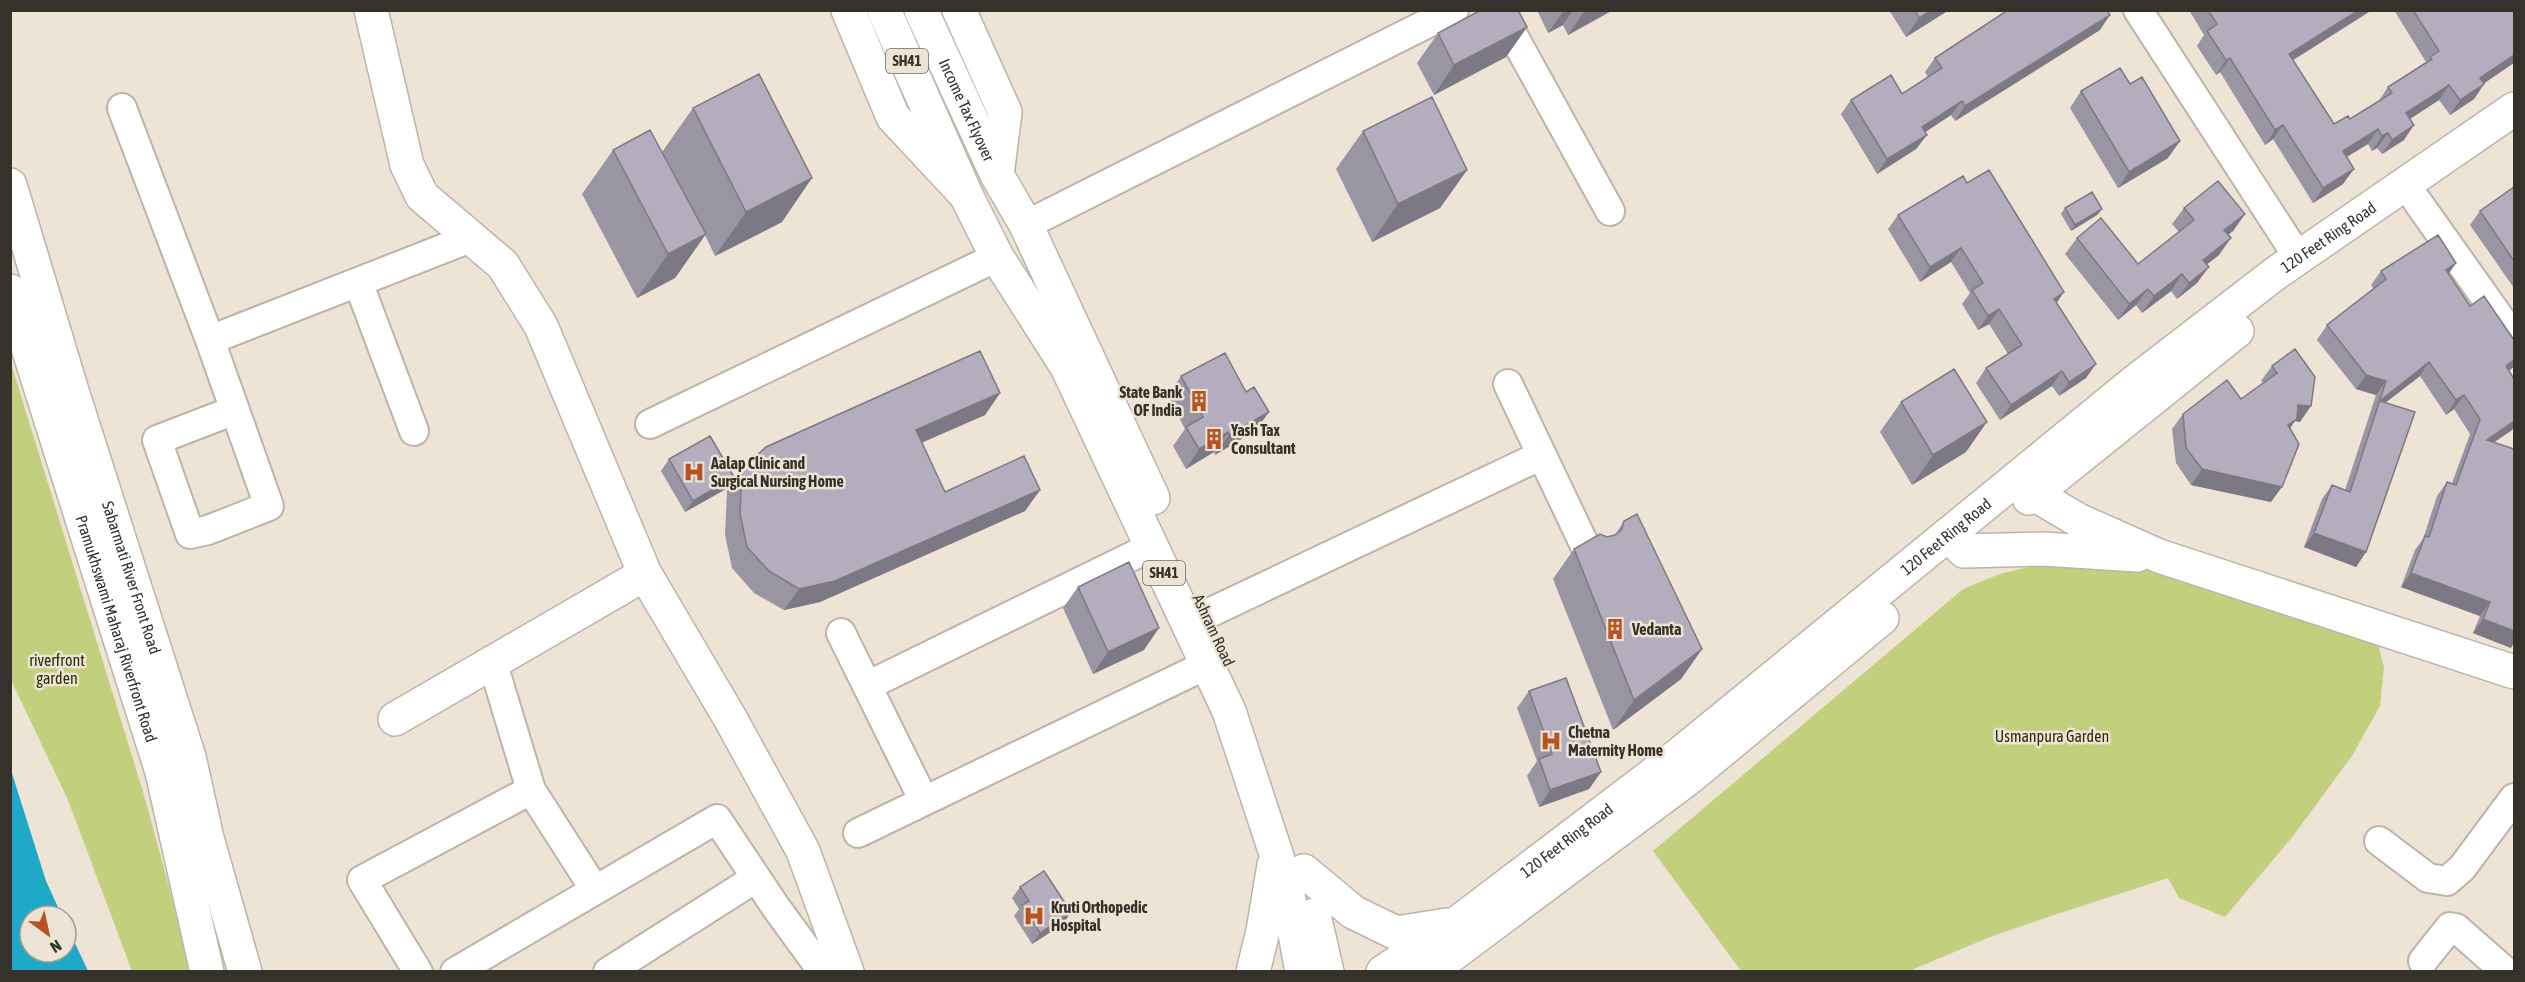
<svg xmlns="http://www.w3.org/2000/svg" width="2525" height="982" viewBox="0 0 2525 982" font-family="'Asap Condensed',sans-serif">
	<rect width="100%" height="100%" fill="#eee4d5"/>
	<path fill="#c2d07d" d="M10,360L144,795L192,971H132L68,800L11,680Z
		M2043,565L2155,570L2377,640L2384,667L2380,706L2352,756L2293,836L2225,917L2179,898L2168,878L2048,917L1990,937L1909,971H1741L1653,851L1962,590C1988,577 2013,569 2043,565Z"/>
	<path fill="#1da9c7" d="M10,767L46,881L62,916H30V952H66V924L88,971H11Z"/>
	<g fill="none" stroke-linecap="round" stroke-linejoin="round">
		<defs>
			<path id="street" d="M1499,10L1610,211
				M2138,10L2298,257
				M122,108L210,340L269,506L208,530L190,534L157,440L235,410
				M2417,201L2514,338
				M1026,225L1454,10
				M358,282L414,431
				M210,340L473,237
				M1508,384L1587,550
				M650,424L997,257
				M1207,614L1542,455
				M841,633L924,801
				M493,664L531,790
				M867,686L1151,547
				M858,833L1206,665
				M2379,841L2428,878L2447,881L2462,868L2514,798
				M2423,961L2450,927L2456,928L2506,972
				M418,972L362,880L531,790L595,890
				M455,972L717,819L775,906L823,972
				M608,972L756,878"/>
			<g id="secondary">
				<path d="M371,10L407,165L422,196L503,265L541,326L645,574L730,718L803,851L847,972"/>
				<path d="M848,10L893,117L962,191"/>
				<path d="M959,10L1005,112L997,175"/>
				<path id="s1" d="M10,185L72,391L189,757L207,838L245,972"/>
				<path id="s2" d="M10,291L162,772L207,972"/>
				<path d="M2018,479L2034,494L2078,520L2159,556L2514,672"/>
				<path d="M1948,535L1964,551L2043,549L2137,555"/>
				<path d="M395,719L645,574"/>
			</g>
			<g id="primary">
				<path d="M884,10L967,197L997,257L1067,367L1229,711L1286,884L1302,972"/>
				<path id="s3" d="M921,10L997,175L1026,225L1153,498"/>
				<path d="M2029,498L2237,331"/>
				<path d="M1304,871L1353,912L1396,933L1447,925"/>
				<path d="M1314,915L1327,972"/>
				<path d="M1253,972L1263,931L1274,865"/>
				<path id="s4" d="M1383,972L1456,924L1676,757L2137,380L2276,273L2514,109"/>
				<path d="M1429,972L1690,777L1882,618"/>
			</g>
		</defs>
		<use href="#street" stroke="#beb4a6" stroke-width="32"/>
		<use href="#secondary" stroke="#beb4a6" stroke-width="36"/>
		<use href="#primary" stroke="#beb4a6" stroke-width="36"/>
		<use href="#street" stroke="#fff" stroke-width="28"/>
		<use href="#secondary" stroke="#fff" stroke-width="33"/>
		<use href="#primary" stroke="#fff" stroke-width="33"/>
	</g>
	<path fill="#9a95a3" d="M1537,10H1613L1568,35L1563,25L1548,33Z
		M1889,10H1949L1906,37Z
		M2189,10H2372L2293,60L2334,124L2350,119L2378,102L2388,87L2426,62L2394,10H2514L2484,84L2474,99L2450,115L2439,100L2410,119L2404,140L2382,154L2377,148L2372,151L2368,144L2346,157L2343,184L2313,203L2273,139L2265,145L2220,72L2216,75L2197,46L2204,35Z
		M1527,27L1506,57L1434,95L1417,63L1438,33Z
		M2100,30L1955,121L1951,115L1925,132L1927,135L1916,149L1877,174L1841,114L1851,100L1902,94L1928,77L1925,72L1935,58Z
		M2081,91L2168,158L2118,188L2070,108Z
		M693,108L782,222L715,256L705,235L675,278L637,298L582,194L613,150L662,152Z
		M1363,131L1467,170L1440,208L1372,242L1336,169Z
		M1967,183L2056,303L2086,378L2059,396L2052,386L2000,420L1976,383L1986,368L2008,354L1989,324L1978,330L1962,304L1970,293L1951,262L1920,282L1888,229L1898,215Z
		M2514,187V288L2470,225L2480,211Z
		M2065,208L2102,209L2097,215L2071,231L2061,214Z
		M2184,208L2245,214L2233,231L2228,235L2219,255L2207,264L2197,283L2177,299L2171,291L2142,313L2136,305L2118,320L2065,254L2077,238L2138,264L2179,232L2172,224Z
		M2381,271L2449,274L2509,371L2512,430L2494,442L2511,648L2473,633L2480,616L2401,587L2415,550L2423,539L2437,496L2447,482L2452,483L2470,434L2454,409L2446,415L2420,376L2385,403L2366,552L2356,567L2304,547L2322,499L2332,485L2345,490L2376,395L2356,389L2317,340L2327,325L2374,289L2371,285Z
		M2295,349L2300,422L2295,421L2290,428L2271,502L2191,485L2176,463L2172,429L2183,414L2241,399L2263,383L2261,381L2272,366Z
		M1181,376L1246,392L1269,412L1255,431L1215,455L1214,452L1186,469L1173,446L1185,429L1168,396Z
		M1000,393L985,415L921,443L945,492L1040,490L1025,511L820,602L784,610L754,593L732,568L725,535L727,491L742,469Z
		M1901,402L1966,452L1912,485L1880,432Z
		M669,459L726,489L685,512L661,471Z
		M1624,521L1702,649L1681,679L1613,730L1553,579L1574,549L1607,537L1615,535Z
		M1078,587L1144,650L1093,674L1063,608Z
		M1529,691L1601,772L1589,789L1539,807L1527,776L1537,761L1517,708Z
		M1020,887L1063,924L1032,944L1014,916L1019,909L1012,898Z"/>
	<path fill="#7d7984" d="M1564,10H1573L1563,25L1548,33Z
		M1585,10H1613L1568,35Z
		M1931,10H1949L1906,37L1919,18Z
		M2359,10H2372L2279,69L2289,54Z
		M2110,15L2100,30L1955,121L1965,106Z
		M1527,27L1506,57L1434,95L1454,65Z
		M2514,55V63L2470,93L2480,78Z
		M2230,58L2220,72L2216,75L2226,60Z
		M2484,84L2474,99L2450,115L2460,100Z
		M2449,85L2439,100L2396,128L2406,113Z
		M1962,101L1951,115L1912,141L1922,127Z
		M2283,125L2273,139L2265,145L2275,130Z
		M2414,125L2404,140L2382,154L2392,140Z
		M2378,129L2368,144L2332,166L2343,151Z
		M2388,133L2377,148L2372,151L2382,136Z
		M1927,135L1916,149L1877,174L1887,159Z
		M2180,141L2168,158L2118,188L2129,172Z
		M2354,169L2343,184L2313,203L2323,188Z
		M1467,170L1440,208L1372,242L1398,204Z
		M812,178L782,222L715,256L746,212Z
		M2102,209L2097,215L2071,231L2075,225Z
		M2245,214L2233,231L2213,247L2224,230Z
		M706,234L675,278L637,298L668,254Z
		M2231,238L2219,255L2192,276L2203,260Z
		M1961,248L1951,262L1920,282L1930,267Z
		M2456,263L2446,278V270Z
		M2209,267L2197,283L2177,299L2189,283Z
		M2182,274L2171,291L2142,313L2154,296Z
		M2148,289L2136,305L2118,320L2129,304Z
		M2064,292L2054,307V299Z
		M1999,309L1989,324L1978,330L1988,316Z
		M2514,360V367L2496,380L2506,366Z
		M2429,362L2420,376L2376,410L2380,401Z
		M2096,364L2086,378L2059,396L2069,382Z
		M2062,371L2052,386L2000,420L2011,405Z
		M2366,375L2386,381L2376,395L2356,389Z
		M1000,393L985,415L900,452L916,430Z
		M2464,395L2454,409L2446,415L2456,400Z
		M2298,405L2311,406L2300,422L2295,421L2286,434L2277,440Z
		M1269,412L1255,431L1215,455L1229,435Z
		M2514,421V427L2512,430L2477,454L2487,440Z
		M1987,422L1966,452L1912,485L1933,455Z
		M1228,432L1214,452L1186,469L1199,449Z
		M2202,469L2282,487L2271,502L2191,485Z
		M734,477L726,489L685,512L693,501Z
		M1040,490L1025,511L820,602L784,610L799,589Z
		M2314,533L2366,552L2356,567L2304,547Z
		M2411,573L2490,602L2480,616L2401,587Z
		M2483,619L2514,631V643L2511,648L2473,633Z
		M1159,628L1144,650L1093,674L1108,652Z
		M1702,649L1681,679L1613,730L1634,700Z
		M1601,772L1589,789L1539,807L1550,790Z
		M1071,912L1063,924L1032,944L1040,933Z"/>
	<path fill="#b3adbd" stroke="#7d7984" stroke-width="1.5" d="M1481,10H1518L1527,27L1454,65L1438,33Z
		M1915,10H1931L1919,18Z
		M2008,10H2107L2110,15L1965,106L1962,101L1922,127L1927,135L1887,159L1851,100L1891,75L1902,94L1942,68L1935,58Z
		M2208,10H2359L2289,54L2334,124L2348,116L2350,119L2392,93L2388,87L2432,59L2430,57L2439,51L2413,10H2514V55L2480,78L2484,84L2460,100L2449,85L2406,113L2414,125L2392,140L2388,133L2382,136L2378,129L2343,151L2354,169L2323,188L2283,125L2275,130L2230,58L2226,60L2207,31L2217,24Z
		M2120,68L2130,84L2142,77L2180,141L2129,172L2081,91Z
		M759,74L812,178L746,212L693,108Z
		M1432,97L1467,170L1398,204L1363,131Z
		M650,130L706,234L668,254L613,150Z
		M1989,170L2064,292L2054,299L2096,364L2069,382L2062,371L2011,405L1986,368L2022,345L1999,309L1988,316L1972,290L1983,283L1961,248L1930,267L1898,215L1963,176L1967,183Z
		M2218,181L2245,214L2224,230L2231,238L2203,260L2209,267L2189,283L2182,274L2154,296L2148,289L2129,304L2077,238L2101,218L2138,264L2194,220L2184,208Z
		M2514,187V261L2480,211Z
		M2092,192L2102,209L2075,225L2065,208Z
		M2438,235L2456,263L2446,270L2470,306L2484,296L2514,340V360L2506,366L2514,379V421L2487,440L2514,449V631L2483,619L2490,602L2411,573L2425,536L2429,537L2447,482L2456,485L2480,419L2464,395L2456,400L2429,362L2380,401L2415,412L2366,552L2314,533L2332,485L2350,492L2386,381L2366,375L2327,325L2386,279L2381,271Z
		M2295,349L2315,377L2311,406L2298,405L2297,419L2288,425L2299,444L2282,487L2202,469L2186,448L2183,414L2227,380L2241,399L2277,373L2272,366Z
		M980,351L1000,393L916,430L945,492L1024,456L1040,490L835,581L799,589L769,571L747,547L740,514L742,469L766,447Z
		M1225,353L1246,392L1254,387L1269,412L1229,435L1228,432L1199,449L1186,427L1203,417L1181,376Z
		M1954,369L1987,422L1933,455L1901,402Z
		M710,436L734,477L693,501L669,459Z
		M1637,514L1702,649L1634,700L1574,549L1600,534L1607,537L1615,535L1622,529L1624,521Z
		M1129,562L1159,628L1108,652L1078,587Z
		M1566,678L1601,772L1550,790L1539,759L1552,754L1529,691Z
		M1044,871L1071,912L1040,933L1022,905L1029,901L1020,887Z"/>
	<defs>
		<symbol id="building-bare" viewBox="-9 -9 18 18"><path d="M-4-6H4V6H1V3H-1V6H-4ZM-2.5-4.3h1.7v1.8h-1.7ZM.8-4.3h1.7v1.8H.8ZM-2.5-1h1.7V.8h-1.7ZM.8-1h1.7V.8H.8Z" fill="#b75223" stroke="#eee4d5" stroke-width="2.5" paint-order="stroke"/></symbol>
		<symbol id="hospital-bare" viewBox="-9 -9 18 18"><path d="M-5-5h3v3.5h4V-5h3V5h-3V1.5h-4V5h-3Z" fill="#b75223" stroke="#eee4d5" stroke-width="2.5" paint-order="stroke"/></symbol>
	</defs>
	<g fill-rule="evenodd">
		<use href="#building-bare" x="1184" y="386" width="30" height="30"/>
		<use href="#building-bare" x="1199" y="424" width="30" height="30"/>
		<use href="#hospital-bare" x="679" y="457" width="30" height="30"/>
		<use href="#building-bare" x="1600" y="614" width="30" height="30"/>
		<use href="#hospital-bare" x="1536" y="726" width="30" height="30"/>
		<use href="#hospital-bare" x="1019" y="901" width="30" height="30"/>
	</g>
	<g text-anchor="middle" stroke-width="5" stroke-linejoin="round" paint-order="stroke">
		<g fill="#eee4d5" stroke="#6c675e" stroke-width="1.5">
			<rect x="886" y="49" width="42" height="24" rx="4.5"/>
			<rect x="1143" y="561" width="42" height="24" rx="4.5"/>
		</g>
		<g font-size="15" font-weight="bold" fill="#35312b">
			<text x="907" y="66">SH41</text>
			<text x="1164" y="578">SH41</text>
		</g>
		<g font-size="16" fill="#35312b" stroke="#eee4d5">
			<text dy="6" stroke="none"><textPath href="#s3" startOffset="110">Income Tax Flyover</textPath></text>
			<text dy="6" stroke="none"><textPath href="#s4" startOffset="1198">120 Feet Ring Road</textPath></text>
			<text dy="6" stroke="none"><textPath href="#s4" startOffset="712">120 Feet Ring Road</textPath></text>
			<text dy="6" stroke="none"><textPath href="#s1" startOffset="411">Sabarmati River Front Road</textPath></text>
			<text dy="6" stroke="none"><textPath href="#s2" startOffset="354">Pramukhswami Maharaj Riverfront Road</textPath></text>
			<text transform="translate(1214 630) rotate(65)" y="6">Ashram Road</text>
			<text dy="6" stroke="none"><textPath href="#s4" startOffset="226">120 Feet Ring Road</textPath></text>
		</g>
		<g font-size="16" font-weight="bold" fill="#35312b" stroke="#eee4d5" text-anchor="start">
			<text x="1182" y="398" text-anchor="end">State Bank<tspan x="1182" dy="18">OF India</tspan></text>
			<text x="1231" y="436">Yash Tax<tspan x="1231" dy="18">Consultant</tspan></text>
			<text x="711" y="469">Aalap Clinic and<tspan x="711" dy="18">Surgical Nursing Home</tspan></text>
			<text x="1632" y="635">Vedanta</text>
			<text x="1568" y="738">Chetna<tspan x="1568" dy="18">Maternity Home</tspan></text>
			<text x="1051" y="913">Kruti Orthopedic<tspan x="1051" dy="18">Hospital</tspan></text>
		</g>
		<g font-size="16" fill="#292e07" stroke="#eee4d5">
			<text x="57" y="666">riverfront<tspan x="57" dy="18">garden</tspan></text>
			<text x="2052" y="742">Usmanpura Garden</text>
		</g>
	</g>
	<rect width="2525" height="982" fill="none" stroke="#35312b" stroke-width="24"/>
	<g transform="translate(48 934) rotate(147)"><circle r="28" fill="#eee4d5" stroke="#a49c91" stroke-width="1.5"/>
	<path d="M0-4.5L10 22L0 15L-10 22Z" fill="#b75223"/>
	<text y="-9" font-size="16" font-weight="bold" text-anchor="middle" fill="#35312b">N</text>
	</g>
</svg>
